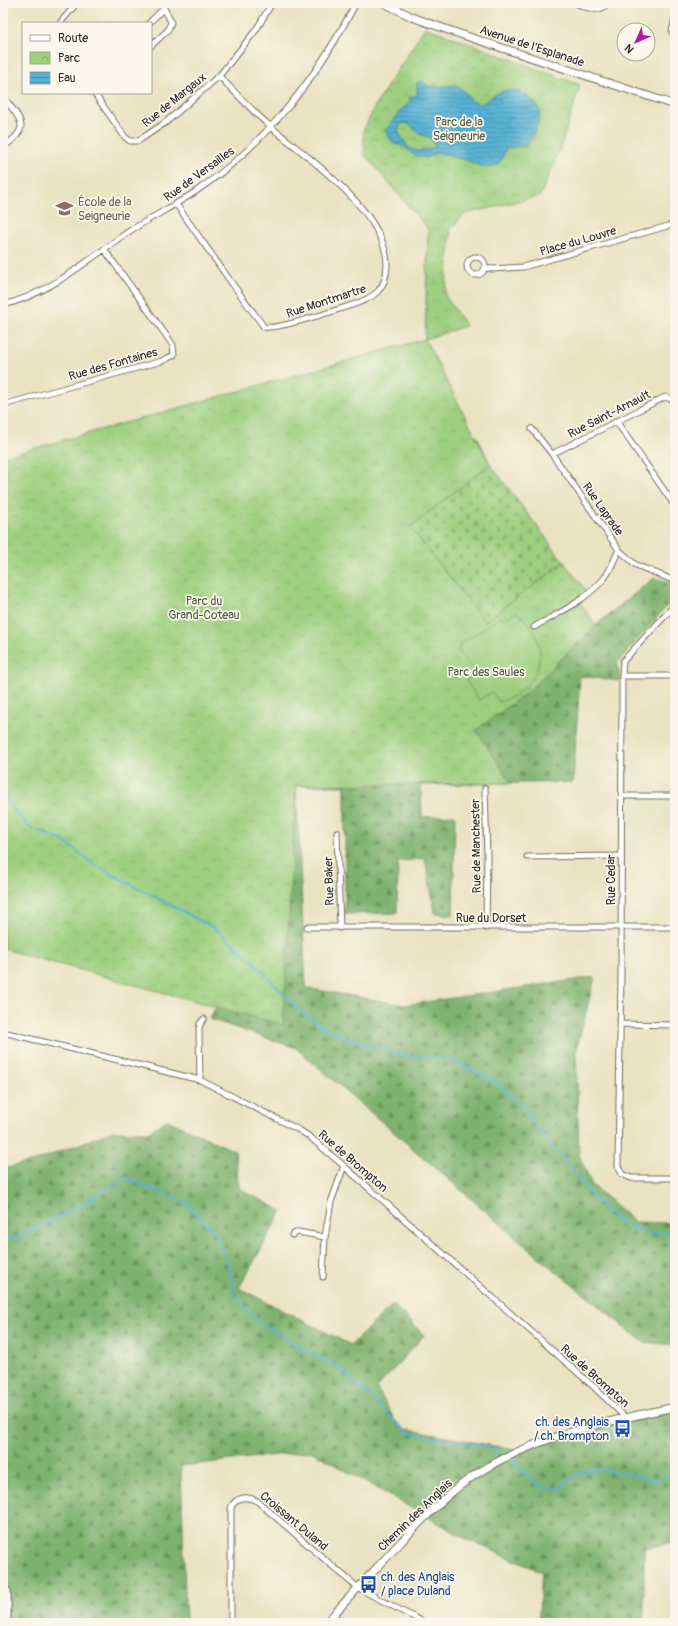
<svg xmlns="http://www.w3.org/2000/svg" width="678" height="1626" viewBox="0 0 678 1626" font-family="Pangolin,sans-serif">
	<defs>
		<pattern id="forest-firs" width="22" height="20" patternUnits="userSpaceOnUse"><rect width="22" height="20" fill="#7eb26e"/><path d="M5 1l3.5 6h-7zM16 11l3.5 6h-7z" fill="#67915b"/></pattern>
		<pattern id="cemetery-stones" width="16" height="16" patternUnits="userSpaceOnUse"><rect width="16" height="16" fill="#9dcf7f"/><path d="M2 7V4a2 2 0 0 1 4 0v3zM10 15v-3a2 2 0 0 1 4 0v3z" fill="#87b26e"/></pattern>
		<pattern id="park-crowns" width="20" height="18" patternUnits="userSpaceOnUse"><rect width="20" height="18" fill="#9dcf7f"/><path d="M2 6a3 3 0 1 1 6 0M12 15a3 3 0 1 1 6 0" fill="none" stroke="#87b26e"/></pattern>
		<pattern id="water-rules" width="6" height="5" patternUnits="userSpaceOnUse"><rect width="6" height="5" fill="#56b2d4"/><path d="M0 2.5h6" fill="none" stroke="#4791ac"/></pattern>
	</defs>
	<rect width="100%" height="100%" fill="#fbf7ec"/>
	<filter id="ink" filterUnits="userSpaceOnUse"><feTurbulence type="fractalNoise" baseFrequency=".025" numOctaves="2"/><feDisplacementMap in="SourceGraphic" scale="8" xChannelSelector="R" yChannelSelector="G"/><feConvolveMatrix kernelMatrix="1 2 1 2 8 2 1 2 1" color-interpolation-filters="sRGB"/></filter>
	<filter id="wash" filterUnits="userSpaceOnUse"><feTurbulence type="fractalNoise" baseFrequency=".012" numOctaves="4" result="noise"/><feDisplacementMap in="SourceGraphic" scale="16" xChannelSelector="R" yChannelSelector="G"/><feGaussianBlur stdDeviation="0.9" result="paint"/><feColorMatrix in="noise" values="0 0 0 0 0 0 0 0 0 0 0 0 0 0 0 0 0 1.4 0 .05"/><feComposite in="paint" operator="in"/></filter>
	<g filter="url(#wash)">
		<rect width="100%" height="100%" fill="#e9e3c1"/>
		<path fill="url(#forest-firs)" stroke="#546e4c" d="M477,436L490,464L410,527L485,622L476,730L525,694L596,625L654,578L675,583V597L617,663L621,681L580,676L573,782L421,785L422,817L455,815L453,915L435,913L425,858L398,862L397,913L345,914V786L296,785L306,988L405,1005L595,977L576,1051L579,1155L592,1185L635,1222L675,1223V1345L643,1342L548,1265L296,1048L210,1019L220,998L3,573L451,446Z
			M167,1120L235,1151L239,1188L282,1211L239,1288L351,1345L393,1304L424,1335L377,1388L399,1428L521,1451L621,1421L675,1410V1542L644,1548V1623H538L542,1572L468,1540L311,1451L181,1466L186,1623H3V1169L38,1160L113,1131L147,1132Z"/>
		<path fill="url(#cemetery-stones)" stroke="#647d55" d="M490,464L564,562L485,622L410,527Z"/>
		<path fill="url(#park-crowns)" stroke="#647d55" d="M425,27L580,85L560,149L540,196L465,214L451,229L445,296L466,326L425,339L490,464L410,527L485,622L564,562L587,592L580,603L596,625L525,694L476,730L511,783L296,785L283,1025L3,949V457L425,339L428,229L365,155L363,131L375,106Z"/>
		<path fill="#9dcf7f" stroke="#647d55" d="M516,612C555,639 543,689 499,702L492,692L479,700L466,680L475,674L459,651L460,644L501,617L504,620Z"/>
		<path fill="url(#water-rules)" stroke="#406e80" fill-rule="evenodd" d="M421,81L429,87L456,85L461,88L472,101L480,104C488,101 492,96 498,93C517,85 530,95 540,110C539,124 535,134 526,146L506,148C498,176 485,167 465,160C456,157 447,155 438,152L426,158L413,154L403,146L394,144L385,131L389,126L400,111L410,102V97L417,96V83ZM403,123L409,124L419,134L431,138L435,146L433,148L419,151L409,148L398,132L400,125Z"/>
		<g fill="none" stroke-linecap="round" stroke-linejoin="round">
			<path stroke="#56b2d4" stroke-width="2" d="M3,797L29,827L64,841L93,864L216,929L255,963L300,1011L331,1032L395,1054L455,1061L496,1082L522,1105L539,1131L568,1163L591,1195L622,1224L651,1234L675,1232
				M3,1240L13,1238L65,1214L127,1178L187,1203L215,1233L228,1262L234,1293L254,1318L292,1343L340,1368L408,1433L485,1446L499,1452
				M512,1461L535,1482L546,1488H561L578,1473L596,1469L628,1474L652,1480L675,1475"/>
		</g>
	</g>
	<g filter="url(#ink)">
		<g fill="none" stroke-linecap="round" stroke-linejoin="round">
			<defs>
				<path id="street" d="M575,3C587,7 599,15 607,3
					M675,18L672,32L675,36
					M60,23L77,3
					M149,23L164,8
					M151,46L168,30L171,22L164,8L159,3
					M94,93L125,137L130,141H138L165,123L219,76L256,30L272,3
					M3,96C20,120 33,127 3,147
					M176,204L231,282L264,327C277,330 337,310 352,305C374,298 386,290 387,266C388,213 308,158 271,127C253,112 236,93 219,76
					M467 266a9 9 0 1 1 18 0a9 9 0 1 1-18 0Z
					M485,268L493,269L523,267L675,224
					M3,298L5,305
					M3,305C49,294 87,261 125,234C148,219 172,207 195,192C267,143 316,79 356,3
					M3,405L162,361L174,355L173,345L104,249
					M616,421L675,506
					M532,429L552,454L619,550L636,565L675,581
					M552,454L665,397L675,400
					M675,605L623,661L622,676L621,975L618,1166L622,1174L631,1178H675
					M534,627C559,613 584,601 603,580C610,572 614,559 619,550
					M622,676H675
					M485,788L487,855L486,928
					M622,796H675
					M337,832L340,928
					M527,857L621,856
					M307,927H675
					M621,1024L675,1025
					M3,1032L200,1080L299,1130L310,1137L344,1166L594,1387L626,1418
					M200,1080L199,1029L200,1024L204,1019
					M292,1235L298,1232L325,1237
					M323,1277L325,1237L331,1202L344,1166
					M8,1591V1623
					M233,1623L231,1620V1508C236,1496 247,1496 257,1501L358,1588L425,1623"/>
				<path id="secondary" d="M384,3L412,17L454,32L675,105
					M326,1623C350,1596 375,1570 400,1543C425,1517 450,1490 481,1471C540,1435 608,1421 675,1407"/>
			</defs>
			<use href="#street" stroke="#6e6b60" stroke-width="7"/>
			<use href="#secondary" stroke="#6e6b60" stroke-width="9"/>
			<use href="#street" stroke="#fff" stroke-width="5"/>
			<use href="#secondary" stroke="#fff" stroke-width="7"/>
		</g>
	</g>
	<defs>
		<symbol id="school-bare" viewBox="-9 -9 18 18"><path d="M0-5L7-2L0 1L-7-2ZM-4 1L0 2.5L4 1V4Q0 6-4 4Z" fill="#8d6e63" stroke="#fbf7ec" stroke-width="2.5" paint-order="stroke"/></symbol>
		<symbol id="bus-bare" viewBox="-9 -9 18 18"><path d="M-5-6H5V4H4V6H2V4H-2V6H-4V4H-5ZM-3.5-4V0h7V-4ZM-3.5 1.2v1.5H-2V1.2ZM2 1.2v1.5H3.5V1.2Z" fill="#1a4fb4" stroke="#fbf7ec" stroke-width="2.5" paint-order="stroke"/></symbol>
	</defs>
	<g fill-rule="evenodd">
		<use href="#school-bare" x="52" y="196" width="25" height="25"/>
		<use href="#bus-bare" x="610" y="1416" width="25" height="25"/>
		<use href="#bus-bare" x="356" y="1572" width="25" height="25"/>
	</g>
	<g text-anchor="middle" stroke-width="3.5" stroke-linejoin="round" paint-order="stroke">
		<g font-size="12" fill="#2b2b2b" stroke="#fbf7ec">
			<text transform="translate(532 46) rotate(18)" y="4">Avenue de l'Esplanade</text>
			<text transform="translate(174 100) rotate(-39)" y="4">Rue de Margaux</text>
			<text transform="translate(199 174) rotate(-36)" y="4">Rue de Versailles</text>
			<text transform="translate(578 241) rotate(-16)" y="4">Place du Louvre</text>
			<text transform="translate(326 301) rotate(-18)" y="4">Rue Montmartre</text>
			<text transform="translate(113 364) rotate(-16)" y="4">Rue des Fontaines</text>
			<text transform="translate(609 414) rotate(-27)" y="4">Rue Saint-Arnault</text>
			<text transform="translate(603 509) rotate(55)" y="4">Rue Laprade</text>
			<text transform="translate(476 846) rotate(-91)" y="4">Rue de Manchester</text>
			<text transform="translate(611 880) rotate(-90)" y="4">Rue Cedar</text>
			<text transform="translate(329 881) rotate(-92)" y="4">Rue Baker</text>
			<text x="491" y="922">Rue du Dorset</text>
			<text transform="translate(353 1161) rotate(41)" y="4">Rue de Brompton</text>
			<text transform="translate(595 1376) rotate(42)" y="4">Rue de Brompton</text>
			<text transform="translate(415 1515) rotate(-44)" y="4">Chemin des Anglais</text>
			<text transform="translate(294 1521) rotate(40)" y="4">Croissant Duland</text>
		</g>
		<g font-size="12" fill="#4d5c44" stroke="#fbf7ec">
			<text x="459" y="126">Parc de la<tspan x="459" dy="14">Seigneurie</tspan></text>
			<text x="204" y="605">Parc du<tspan x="204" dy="14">Grand-Coteau</tspan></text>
			<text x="486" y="676">Parc des Saules</text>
		</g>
		<g font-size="12" fill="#785e54" stroke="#fbf7ec" text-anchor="start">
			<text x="78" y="206">École de la<tspan x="78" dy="14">Seigneurie</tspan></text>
		</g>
		<g font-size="12" fill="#164399" stroke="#fbf7ec" text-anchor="end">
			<text x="609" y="1426">ch. des Anglais<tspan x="609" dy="14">/ ch. Brompton</tspan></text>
			<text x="381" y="1581" text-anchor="start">ch. des Anglais<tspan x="381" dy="14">/ place Duland</tspan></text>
		</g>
	</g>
	<rect width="678" height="1626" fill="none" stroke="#fbf7ec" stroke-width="16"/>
	<rect x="22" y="22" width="130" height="72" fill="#fbf7ec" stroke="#a8a59f"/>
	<rect x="30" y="35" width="20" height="6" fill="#ffffff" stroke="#a8a59f"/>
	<text x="58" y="42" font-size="12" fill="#2b2b2b">Route</text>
	<rect x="30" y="52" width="20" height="12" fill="url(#park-crowns)" stroke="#a8a59f"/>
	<text x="58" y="62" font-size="12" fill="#2b2b2b">Parc</text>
	<rect x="30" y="72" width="20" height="12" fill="url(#water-rules)" stroke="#a8a59f"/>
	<text x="58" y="82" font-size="12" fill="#2b2b2b">Eau</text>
	<g transform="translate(636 42) rotate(225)"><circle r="19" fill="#fbf7ec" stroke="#a8a59f"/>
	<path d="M0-3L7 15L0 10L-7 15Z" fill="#b5179e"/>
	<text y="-6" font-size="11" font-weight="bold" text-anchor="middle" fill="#2b2b2b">N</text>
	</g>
</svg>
